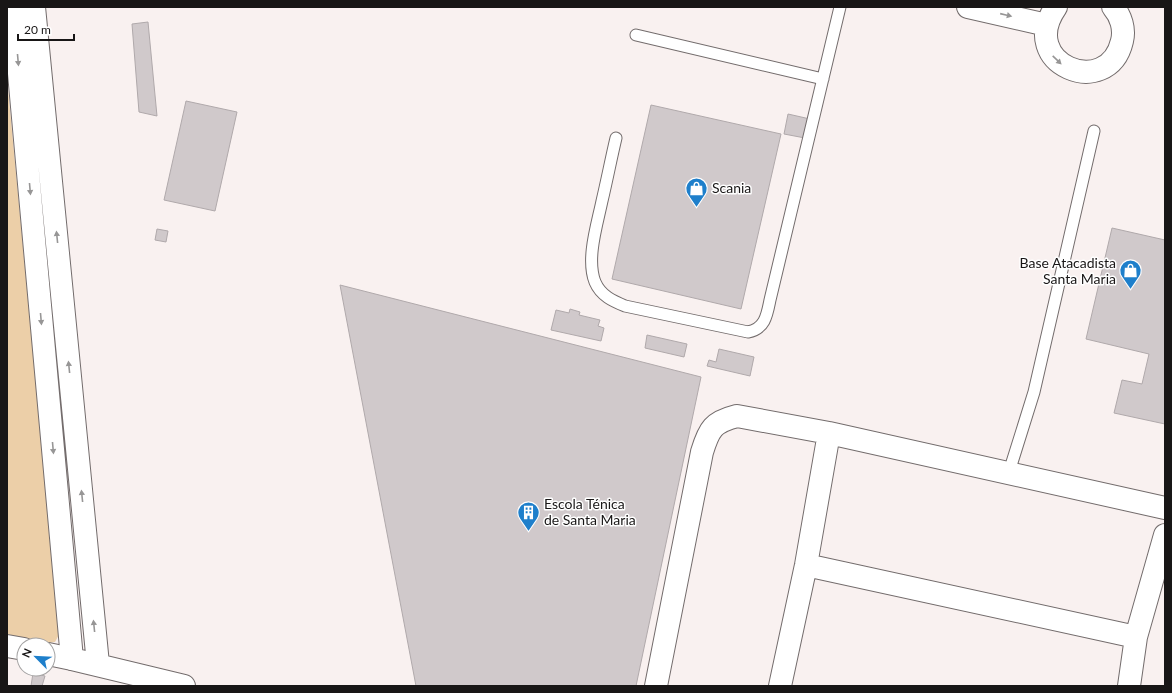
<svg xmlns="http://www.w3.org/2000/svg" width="1172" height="693" viewBox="0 0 1172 693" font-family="Lato,sans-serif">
	<rect width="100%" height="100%" fill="#f9f1f0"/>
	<path fill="#eccfa8" d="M7,79L60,633L55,642L46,643L7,634Z"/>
	<path fill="#d0c9cb" stroke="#b0a9ab" d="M148,22L157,116L139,112L132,24Z
		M186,101L237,112L215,211L164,200Z
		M651,105L781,134L741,309L612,279Z
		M788,114L810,119L805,138L784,134Z
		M1112,228L1165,240V424L1114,413L1122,380L1142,384L1149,354L1086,339Z
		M157,229L168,231L166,242L155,240Z
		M340,285L701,377L636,686H416Z
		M570,309L580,312L579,315L600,320L598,326L604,328L601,341L551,330L556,310L569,313Z
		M647,335L687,344L684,357L645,348Z
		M719,349L754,357L750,376L707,366L709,360L716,362Z
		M33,673L45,676L42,686H31Z"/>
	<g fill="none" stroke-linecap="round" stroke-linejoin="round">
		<defs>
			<path id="lane" d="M636,35L823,79
				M616,138C611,159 607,180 602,201C597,225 586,259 595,282C601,296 613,301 625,306L748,332C765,329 767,315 770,300L840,7
				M1009,472L1034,392L1094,131"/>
			<path id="street" d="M968,7L1047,25
				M1056,7C1016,64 1108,101 1122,41C1125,29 1121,16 1113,7
				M806,565L1136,637
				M7,646L24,649
				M48,654L72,659
				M656,686L702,452C709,429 713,422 737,416L829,433L1165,508
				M780,686L806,565L829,433
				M1129,686L1136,637L1165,535"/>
			<path id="secondary" d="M13,7L72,659L184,686
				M34,7L98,664"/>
		</defs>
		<use href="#lane" stroke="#736c6c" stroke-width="13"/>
		<use href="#street" stroke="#736c6c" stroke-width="24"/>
		<use href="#secondary" stroke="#736c6c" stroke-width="24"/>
		<use href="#lane" stroke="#fff" stroke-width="11"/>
		<use href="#street" stroke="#fff" stroke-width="22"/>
		<use href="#secondary" stroke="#fff" stroke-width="22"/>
	</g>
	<defs><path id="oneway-solid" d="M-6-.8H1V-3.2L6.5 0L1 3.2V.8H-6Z"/></defs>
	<g fill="#979696">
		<use href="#oneway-solid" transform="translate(1006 15) rotate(13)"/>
		<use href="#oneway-solid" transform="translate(18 60) rotate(85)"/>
		<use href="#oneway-solid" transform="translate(1057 60) rotate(44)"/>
		<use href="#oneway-solid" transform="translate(30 189) rotate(85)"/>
		<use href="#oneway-solid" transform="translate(57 237) rotate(-96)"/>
		<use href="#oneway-solid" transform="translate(41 319) rotate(85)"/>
		<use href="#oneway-solid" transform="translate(69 367) rotate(-96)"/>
		<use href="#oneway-solid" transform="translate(53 448) rotate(85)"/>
		<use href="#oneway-solid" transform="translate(82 496) rotate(-96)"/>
		<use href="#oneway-solid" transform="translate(94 626) rotate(-96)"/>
	</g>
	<defs>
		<symbol id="shop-pin" viewBox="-11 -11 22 30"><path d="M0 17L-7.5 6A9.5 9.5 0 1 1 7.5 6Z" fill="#1e7fcb" stroke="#fff"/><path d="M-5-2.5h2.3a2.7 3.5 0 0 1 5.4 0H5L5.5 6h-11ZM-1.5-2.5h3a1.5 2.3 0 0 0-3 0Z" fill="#fff"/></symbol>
		<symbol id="building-pin" viewBox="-11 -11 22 30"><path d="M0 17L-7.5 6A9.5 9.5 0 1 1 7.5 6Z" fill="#1e7fcb" stroke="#fff"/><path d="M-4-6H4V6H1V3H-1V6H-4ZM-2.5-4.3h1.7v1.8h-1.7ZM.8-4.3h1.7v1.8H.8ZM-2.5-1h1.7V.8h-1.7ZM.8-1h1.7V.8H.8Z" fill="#fff"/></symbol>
	</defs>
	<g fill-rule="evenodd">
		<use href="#shop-pin" x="684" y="176" width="25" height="34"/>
		<use href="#shop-pin" x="1118" y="258" width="25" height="34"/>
		<use href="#building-pin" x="516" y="500" width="25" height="34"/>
	</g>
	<g text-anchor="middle" stroke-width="3" stroke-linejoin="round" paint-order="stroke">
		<g font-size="14" fill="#181616" stroke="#fff" text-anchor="start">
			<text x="712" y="193">Scania</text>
			<text x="1116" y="268" text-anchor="end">Base Atacadista<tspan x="1116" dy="16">Santa Maria</tspan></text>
			<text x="544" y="509">Escola Ténica<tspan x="544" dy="16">de Santa Maria</tspan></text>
		</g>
	</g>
	<rect width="1172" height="693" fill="none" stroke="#181616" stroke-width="16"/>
	<g transform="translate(36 657) rotate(294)"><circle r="19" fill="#ffffff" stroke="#a3a2a2"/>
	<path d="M0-3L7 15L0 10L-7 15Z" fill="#1e7fcb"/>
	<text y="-6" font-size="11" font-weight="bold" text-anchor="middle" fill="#181616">N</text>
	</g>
	<path d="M18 34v6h56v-6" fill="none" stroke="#181616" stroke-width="2"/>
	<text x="24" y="34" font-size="12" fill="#181616" stroke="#ffffff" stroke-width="3" paint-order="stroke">20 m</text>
</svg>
